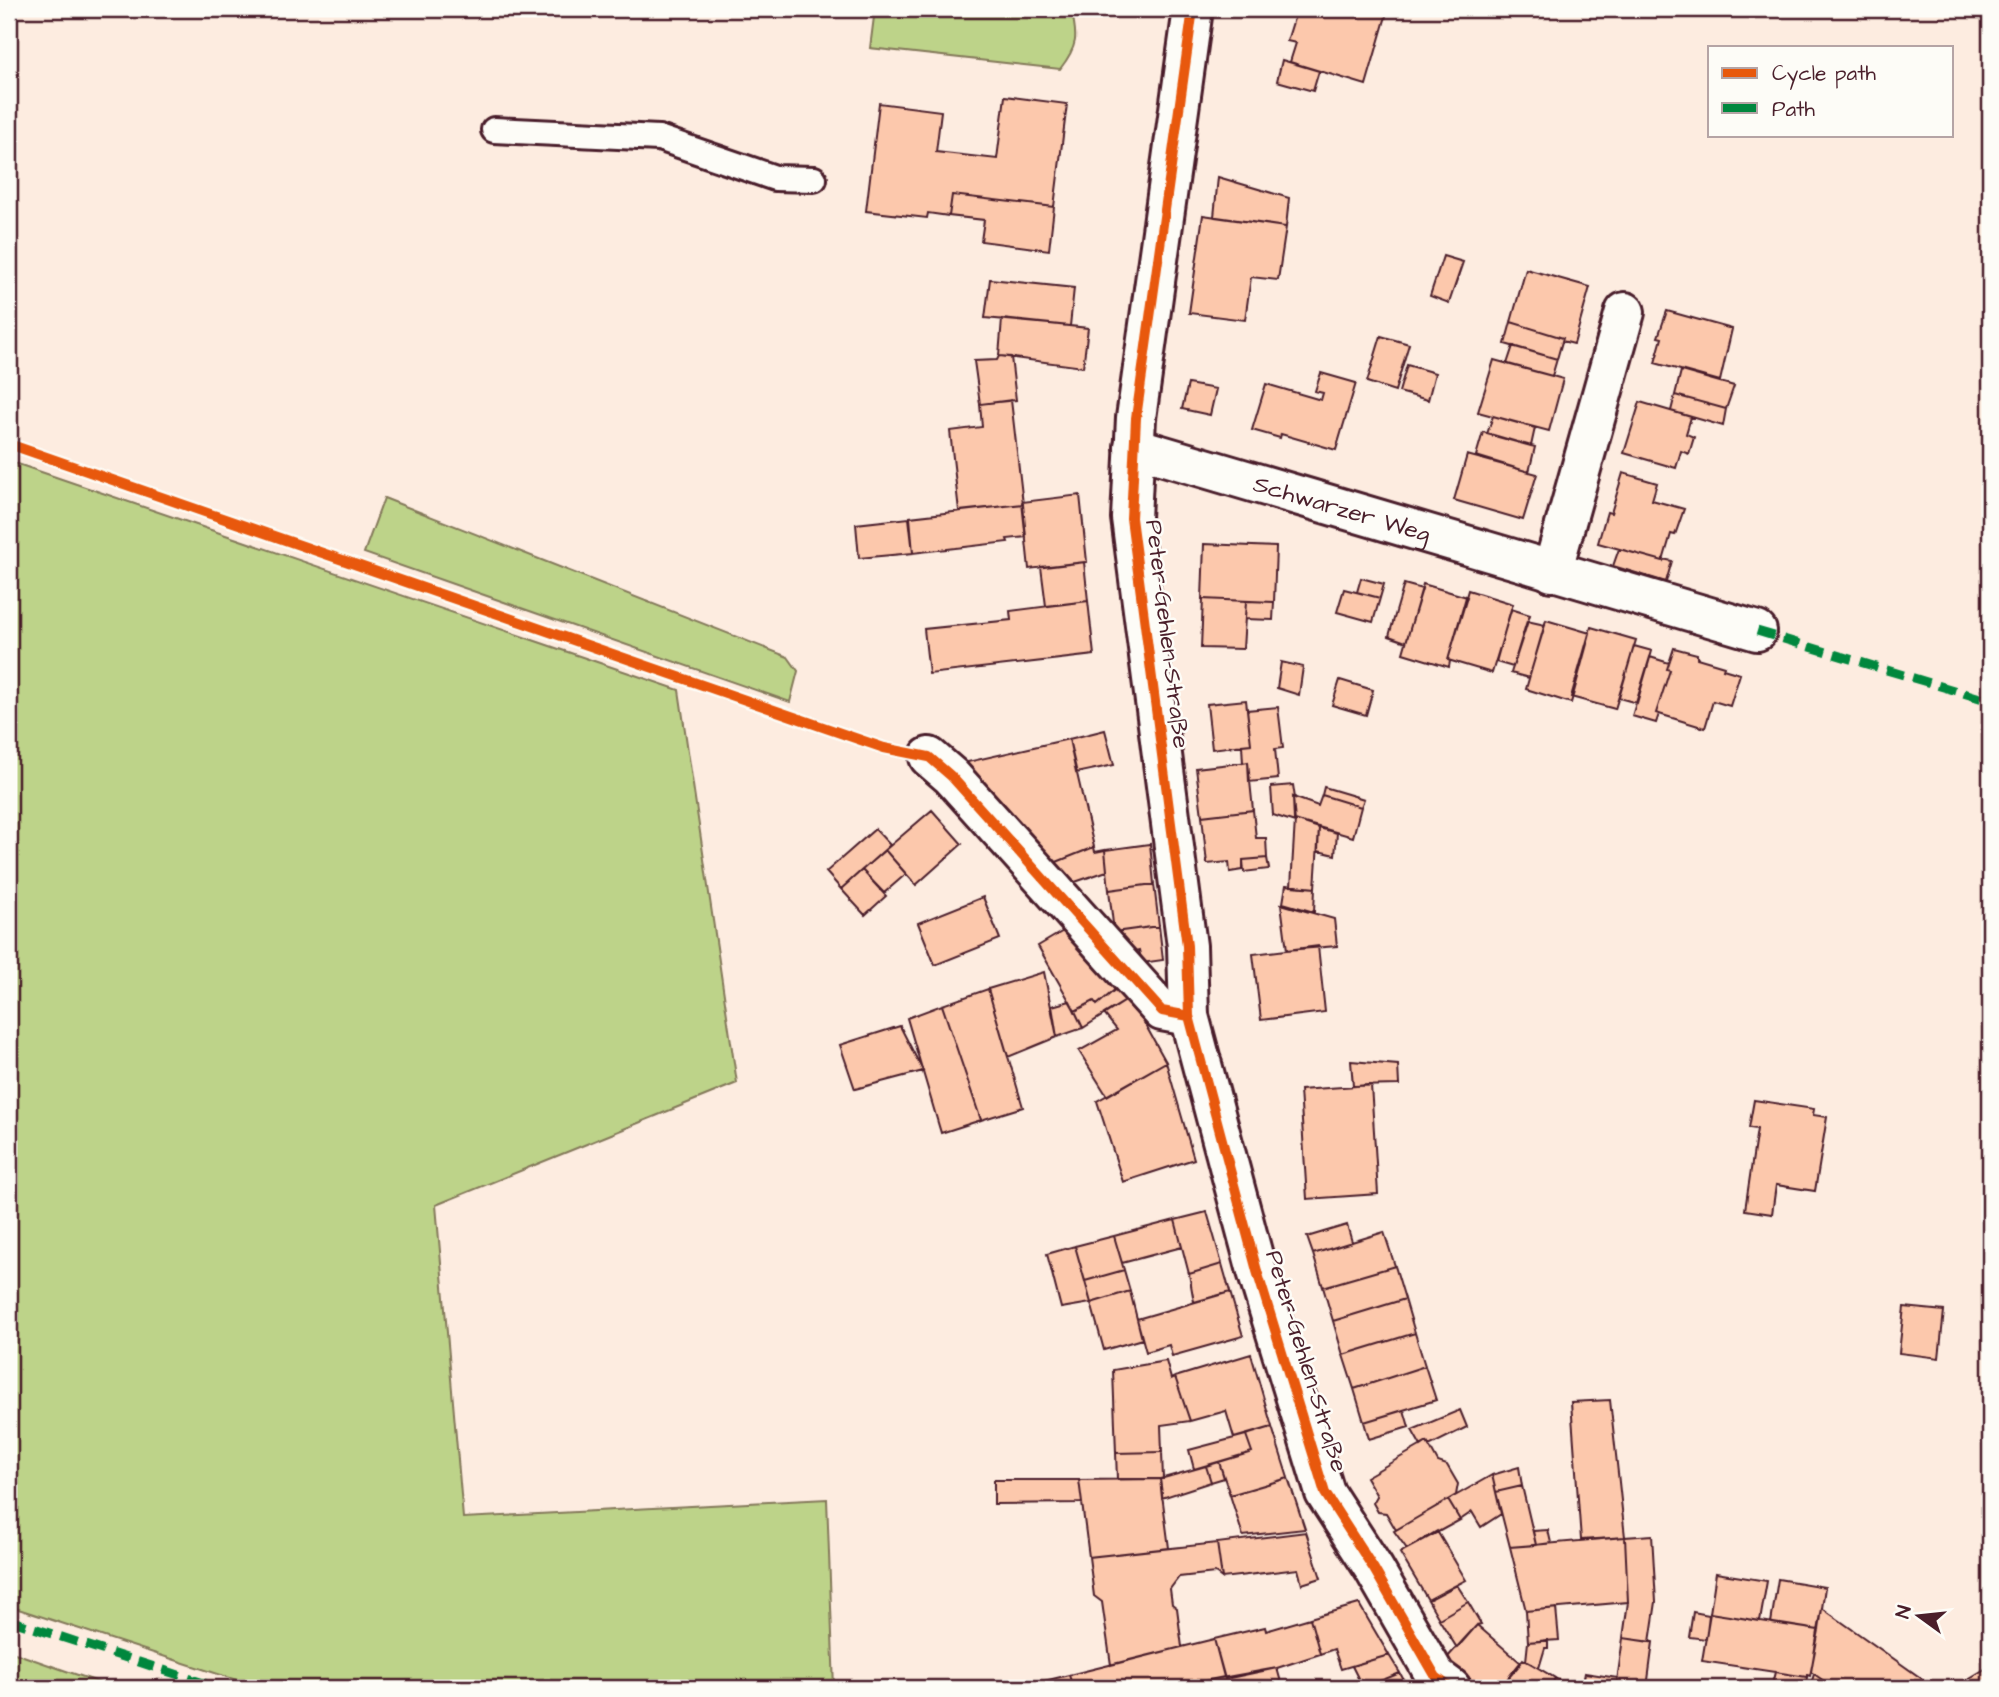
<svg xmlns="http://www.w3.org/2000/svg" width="1999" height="1697" viewBox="0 0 1999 1697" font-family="'Architects Daughter',sans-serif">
	<rect width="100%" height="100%" fill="#fdece0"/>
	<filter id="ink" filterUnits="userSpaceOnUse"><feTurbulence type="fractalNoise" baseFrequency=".0143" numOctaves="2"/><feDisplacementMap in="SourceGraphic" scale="14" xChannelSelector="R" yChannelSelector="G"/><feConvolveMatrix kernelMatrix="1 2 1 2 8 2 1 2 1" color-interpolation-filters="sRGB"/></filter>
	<g filter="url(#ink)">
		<path fill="#bdd389" stroke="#84795a" stroke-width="2" d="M875,9H1071C1078,37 1078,46 1060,69L870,48Z
			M9,461L679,690L737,1083L436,1205L463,1518L827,1499L834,1688H261L9,1606Z
			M384,498L788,657L798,671L790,702L364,553Z
			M9,1651L115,1688H9Z"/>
		<path fill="#fcc8ac" stroke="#4a1f2b" stroke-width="2" d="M1297,9H1388L1366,85L1290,62L1296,43L1287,41Z
			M1282,60L1319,71L1313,91L1277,81Z
			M1005,96L1067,104L1054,207L952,195L949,216L928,213L927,218L866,211L879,103L941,111L936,152L997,159Z
			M1218,177L1289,198L1286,227L1214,217Z
			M952,195L1054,207L1049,250L981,241L984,220L949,216Z
			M1203,215L1286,227L1278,280L1251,277L1245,320L1189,313Z
			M1443,256L1463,262L1449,303L1430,296Z
			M1526,269L1590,287L1574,344L1562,341L1563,338L1511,322Z
			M990,279L1074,288L1070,326L985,318Z
			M1667,311L1732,329L1720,381L1655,363L1662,338L1658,337Z
			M1002,319L1088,328L1083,367L999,356Z
			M1511,322L1563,338L1557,359L1505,344Z
			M1381,336L1409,344L1395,391L1367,382Z
			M1513,346L1557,359L1552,376L1507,364Z
			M999,356L1011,357L1016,400L980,404L974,361L997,360Z
			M1494,360L1563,379L1549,431L1478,412Z
			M1407,365L1435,373L1428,400L1399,392Z
			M1681,371L1734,386L1726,409L1675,395Z
			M1321,373L1356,383L1336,450L1281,434L1280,438L1252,430L1266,384L1321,400L1323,393L1315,391Z
			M1188,384L1216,389L1210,415L1182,409Z
			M1675,395L1726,409L1723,426L1671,411Z
			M1011,400L1023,504L959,511L950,431L982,427L980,404Z
			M1640,402L1691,417L1686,434L1694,437L1689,454L1681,451L1676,468L1624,453Z
			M1493,416L1535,428L1531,446L1487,434Z
			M1483,432L1535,447L1529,472L1476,456Z
			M1467,455L1537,474L1523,520L1454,500Z
			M1623,473L1657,483L1652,500L1684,509L1675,535L1671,534L1663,561L1598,543L1607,512L1611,513Z
			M1080,495L1087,562L1029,569L1022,502Z
			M1023,504L1026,537L1007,539L1008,542L913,553L910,517Z
			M909,518L913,553L859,558L856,524Z
			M1204,544L1276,547L1274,602L1202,599Z
			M1619,549L1663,561V559L1672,561L1666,582L1613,566Z
			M1084,562L1088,601L1046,606L1041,567Z
			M1361,578L1384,584L1380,598L1357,592Z
			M1404,584L1422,589L1406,642L1389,636Z
			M1423,584L1467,597L1448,660L1450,661L1449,667L1403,653Z
			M1344,589L1380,598L1373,622L1337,612Z
			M1468,590L1513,604L1492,673L1448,660Z
			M1203,599L1246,601L1243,649L1201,648Z
			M1088,601L1094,655L929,674L924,629L1011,620L1010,611Z
			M1246,601L1274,602L1273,620L1245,619Z
			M1511,609L1530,615L1513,667L1496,662Z
			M1546,620L1590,633L1571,703L1526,689Z
			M1527,621L1545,625L1529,678L1511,673Z
			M1591,627L1636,640L1615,709L1571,697Z
			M1634,646L1652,651L1637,703L1619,698Z
			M1674,648L1697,654V658L1724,666L1723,669L1740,674L1730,706L1713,701L1705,728L1656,713L1670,670L1667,669Z
			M1650,657L1669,663L1667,669L1670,670L1656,713L1659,714L1656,723L1632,716Z
			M1281,662L1303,667L1299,695L1277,688Z
			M1340,680L1373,690L1366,715L1332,705Z
			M1246,700L1251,744L1212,749L1207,704Z
			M1278,707L1283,748L1275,749L1278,779L1249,782L1248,762L1243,763L1242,745L1251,744L1247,710Z
			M1105,730L1114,765L1076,773L1069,739Z
			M1069,739L1094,847L1054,863L963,763Z
			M1248,762L1253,810L1202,816L1196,768Z
			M1293,785L1295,798L1293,797L1295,822L1273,815L1271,787Z
			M1324,787L1364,799L1361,807L1322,795Z
			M1322,795L1361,807L1353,837L1294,820L1293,797L1318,806Z
			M932,810L962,844L916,885L885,850Z
			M1253,810L1256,838H1266L1267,858L1243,860V870L1230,872L1229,862L1207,864L1202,816Z
			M1990,811V863L1983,812Z
			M1295,820L1319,828L1315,888L1291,886Z
			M1319,828L1337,833L1335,855L1318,851Z
			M875,829L890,845L841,889L826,872Z
			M1150,844L1154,884L1109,890L1105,850Z
			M1094,847L1095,852L1105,850L1107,871L1072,883L1054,863Z
			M885,850L906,874L884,893L862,870Z
			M1267,858L1269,869L1244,872L1243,860Z
			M862,870L886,896L865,915L841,889Z
			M1154,884L1159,926L1114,932L1109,890Z
			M1286,885L1315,888L1314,912L1283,903Z
			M983,897L1000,939L935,965L918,923Z
			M1281,904L1334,919L1337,946L1287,950Z
			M1159,926L1163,960L1142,963L1139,950L1132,952L1114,932Z
			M1065,930L1117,988L1097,1005L1094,1001L1075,1011L1038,946Z
			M1318,946L1325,1012L1261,1020L1253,954Z
			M1044,972L1057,1037L1008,1057L988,989Z
			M1117,988L1127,1000L1083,1028L1075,1011L1094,1001L1097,1005Z
			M988,989L1023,1107L981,1120L942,1005Z
			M1127,1000L1141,1017L1166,1062L1107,1096L1079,1051L1117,1030L1104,1014Z
			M1070,1001L1083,1028L1057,1037L1052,1006Z
			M942,1005L981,1120L941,1133L907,1018Z
			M900,1026L923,1071L855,1089L840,1045Z
			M1351,1061L1398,1065L1399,1085L1353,1086Z
			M1166,1062L1194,1159L1123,1182L1097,1101Z
			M1371,1085L1378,1194L1307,1199L1300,1090Z
			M1754,1100L1814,1109L1813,1115L1827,1117L1815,1191L1776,1185L1772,1214L1745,1210L1757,1129L1749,1128Z
			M1207,1212L1222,1264L1189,1274L1175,1220Z
			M1175,1220L1182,1247L1122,1263L1114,1236Z
			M1347,1225L1352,1242L1313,1254L1307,1237Z
			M1384,1232L1395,1266L1323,1287L1313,1254Z
			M1114,1236L1124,1270L1085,1281L1075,1246Z
			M1075,1246L1091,1303L1061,1308L1047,1254Z
			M1222,1264L1230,1292L1194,1302L1189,1274Z
			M1395,1266L1405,1299L1333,1321L1323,1287Z
			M1124,1270L1130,1291L1091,1303L1085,1281Z
			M1130,1291L1142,1339L1104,1350L1091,1303Z
			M1230,1292L1243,1336L1172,1356L1169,1345L1146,1352L1137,1319Z
			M1405,1299L1415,1333L1343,1355L1333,1321Z
			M1904,1307L1944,1311L1939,1358L1899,1353Z
			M1415,1333L1425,1366L1354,1389L1343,1355Z
			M1251,1354L1272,1427L1234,1438L1226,1411L1190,1421L1175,1377Z
			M1166,1361L1171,1379L1175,1377L1190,1421L1161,1425L1162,1452L1116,1453L1113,1370Z
			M1425,1366L1436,1400L1364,1422L1354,1389Z
			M1610,1400L1625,1537L1581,1540L1571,1402Z
			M1404,1410L1409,1427L1369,1439L1364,1422Z
			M1460,1410L1467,1427L1429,1446L1427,1442L1421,1446L1412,1430Z
			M1272,1427L1288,1478L1230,1495L1219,1462L1252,1452L1246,1435Z
			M1246,1435L1252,1452L1194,1469L1189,1450Z
			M1427,1442L1438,1462L1447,1465L1458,1484L1456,1495L1396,1530L1386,1513L1378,1512L1373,1503L1377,1496L1366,1477Z
			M1162,1452L1163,1479H1117L1116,1453Z
			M1219,1462L1224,1478L1211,1482L1206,1466Z
			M1206,1466L1211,1482L1162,1498L1160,1479Z
			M1519,1467L1522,1486L1496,1492L1492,1475Z
			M1492,1475L1501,1514L1481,1527L1472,1512L1460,1520L1448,1500Z
			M1288,1478L1305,1529L1243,1536L1230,1495Z
			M1160,1479L1169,1548L1089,1557L1079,1480Z
			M994,1480H1079L1082,1503L994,1504Z
			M1522,1486L1536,1545L1510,1547L1496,1492Z
			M1448,1500L1460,1520L1407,1549L1394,1531Z
			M1548,1530L1551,1543L1536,1545L1533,1531Z
			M1437,1531L1466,1580L1428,1600L1400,1553Z
			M1306,1532L1321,1578L1302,1584L1298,1569L1222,1578L1217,1543Z
			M1652,1535L1656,1602L1650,1642L1623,1638L1628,1602L1625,1537Z
			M1625,1537L1628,1602L1526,1611L1510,1547Z
			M1217,1543L1222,1578L1215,1573L1179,1577L1170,1589L1172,1604L1177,1608L1182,1647L1111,1665L1102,1602L1094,1596L1089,1557Z
			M1716,1573L1767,1581L1760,1621L1710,1613Z
			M1778,1579L1825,1587L1819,1630L1771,1623Z
			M1457,1585L1468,1602L1439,1619L1428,1600Z
			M1468,1602L1481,1624L1477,1625L1457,1648L1439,1619Z
			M1359,1604L1389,1655L1341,1669L1334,1649L1320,1654L1310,1618Z
			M1556,1608L1559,1640L1528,1642L1526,1611Z
			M1822,1608L1935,1688H1834L1814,1674L1811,1672Z
			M1693,1612L1709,1615L1706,1639L1689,1637Z
			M1710,1613L1819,1630L1810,1676L1807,1675V1677L1702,1661Z
			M1310,1618L1320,1654L1277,1668L1225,1679L1214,1639L1265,1627L1266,1631Z
			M1477,1625L1521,1663L1500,1688H1481L1446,1659Z
			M1623,1638L1653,1642L1647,1688H1616Z
			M1214,1639L1224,1677L1199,1682L1200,1688H1073L1069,1675Z
			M1548,1640V1648H1545L1539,1668L1526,1661L1528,1642Z
			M1389,1655L1400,1673L1363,1688L1352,1666Z
			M1523,1659L1555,1678L1550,1688H1500Z
			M1990,1666V1688H1953Z
			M1277,1668L1282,1686L1272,1688H1200L1199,1682Z
			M1775,1672L1807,1677L1805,1688H1771Z
			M1400,1673L1408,1688H1361H1363Z
			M1585,1673L1618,1678L1616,1688H1582Z
			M1814,1674L1834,1688H1810Z
			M1069,1675L1073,1688H1015Z
			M1555,1678L1572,1688H1550Z"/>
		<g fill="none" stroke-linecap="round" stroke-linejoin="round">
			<defs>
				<path id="lane" d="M494,130L659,138L775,178L814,179"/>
				<g id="street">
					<path d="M1193,9L1136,418L1131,518L1187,946L1189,1016L1257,1271L1325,1493L1374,1569L1436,1677L1451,1688"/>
					<path id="s1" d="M1134,447L1757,631"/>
					<path d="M1552,572L1625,312"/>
					<path d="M929,757L951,776L1162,1011L1189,1016"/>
				</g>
			</defs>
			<use href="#lane" stroke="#4a1f2b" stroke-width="30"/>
			<use href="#street" stroke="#4a1f2b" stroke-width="44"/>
			<use href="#lane" stroke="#fdfcf7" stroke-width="24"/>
			<use href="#street" stroke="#fdfcf7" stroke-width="38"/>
			<path stroke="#00873e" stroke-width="9" stroke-dasharray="18 9" stroke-linecap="butt" d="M1757,631L1990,701
				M9,1620L219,1688"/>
			<defs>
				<path id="cycleway" d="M1193,9L1136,418L1131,518L1187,946L1189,1016L1257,1271L1325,1493L1374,1569L1436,1677L1451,1688
					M9,444L823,727L884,748L929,757L951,776L1162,1011L1189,1016"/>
			</defs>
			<use href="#cycleway" stroke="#fdfcf7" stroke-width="15"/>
			<use href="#cycleway" stroke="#e8590c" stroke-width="10"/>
		</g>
	</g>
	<g text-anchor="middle" stroke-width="5" stroke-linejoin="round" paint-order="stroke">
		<g font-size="24" fill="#4a1f2b" stroke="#fdfcf7">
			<text dy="8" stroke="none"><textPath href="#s1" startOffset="217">Schwarzer Weg</textPath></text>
			<text transform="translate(1168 634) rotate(83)" y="8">Peter-Gehlen-Straße</text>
			<text transform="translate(1307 1361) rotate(73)" y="8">Peter-Gehlen-Straße</text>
		</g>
	</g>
	<rect width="1999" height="1697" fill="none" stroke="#fdfcf7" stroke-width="35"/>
	<rect x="18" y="18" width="1964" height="1662" fill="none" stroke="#4a1f2b" stroke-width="2.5" filter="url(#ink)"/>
	<rect x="1708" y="46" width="245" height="91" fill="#fdfcf7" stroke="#b5a4a5" stroke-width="2"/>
	<rect x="1722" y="68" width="35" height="10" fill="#e8590c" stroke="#b5a4a5" stroke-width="2"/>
	<text x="1772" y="80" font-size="21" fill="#4a1f2b">Cycle path</text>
	<rect x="1722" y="103" width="35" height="10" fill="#00873e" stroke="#b5a4a5" stroke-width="2"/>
	<text x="1772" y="116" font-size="21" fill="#4a1f2b">Path</text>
	<g transform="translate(1919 1616) rotate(285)" stroke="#fdfcf7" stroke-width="5" paint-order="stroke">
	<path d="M0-5L12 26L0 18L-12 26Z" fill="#4a1f2b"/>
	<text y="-10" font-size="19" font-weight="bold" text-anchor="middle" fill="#4a1f2b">N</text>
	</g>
</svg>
